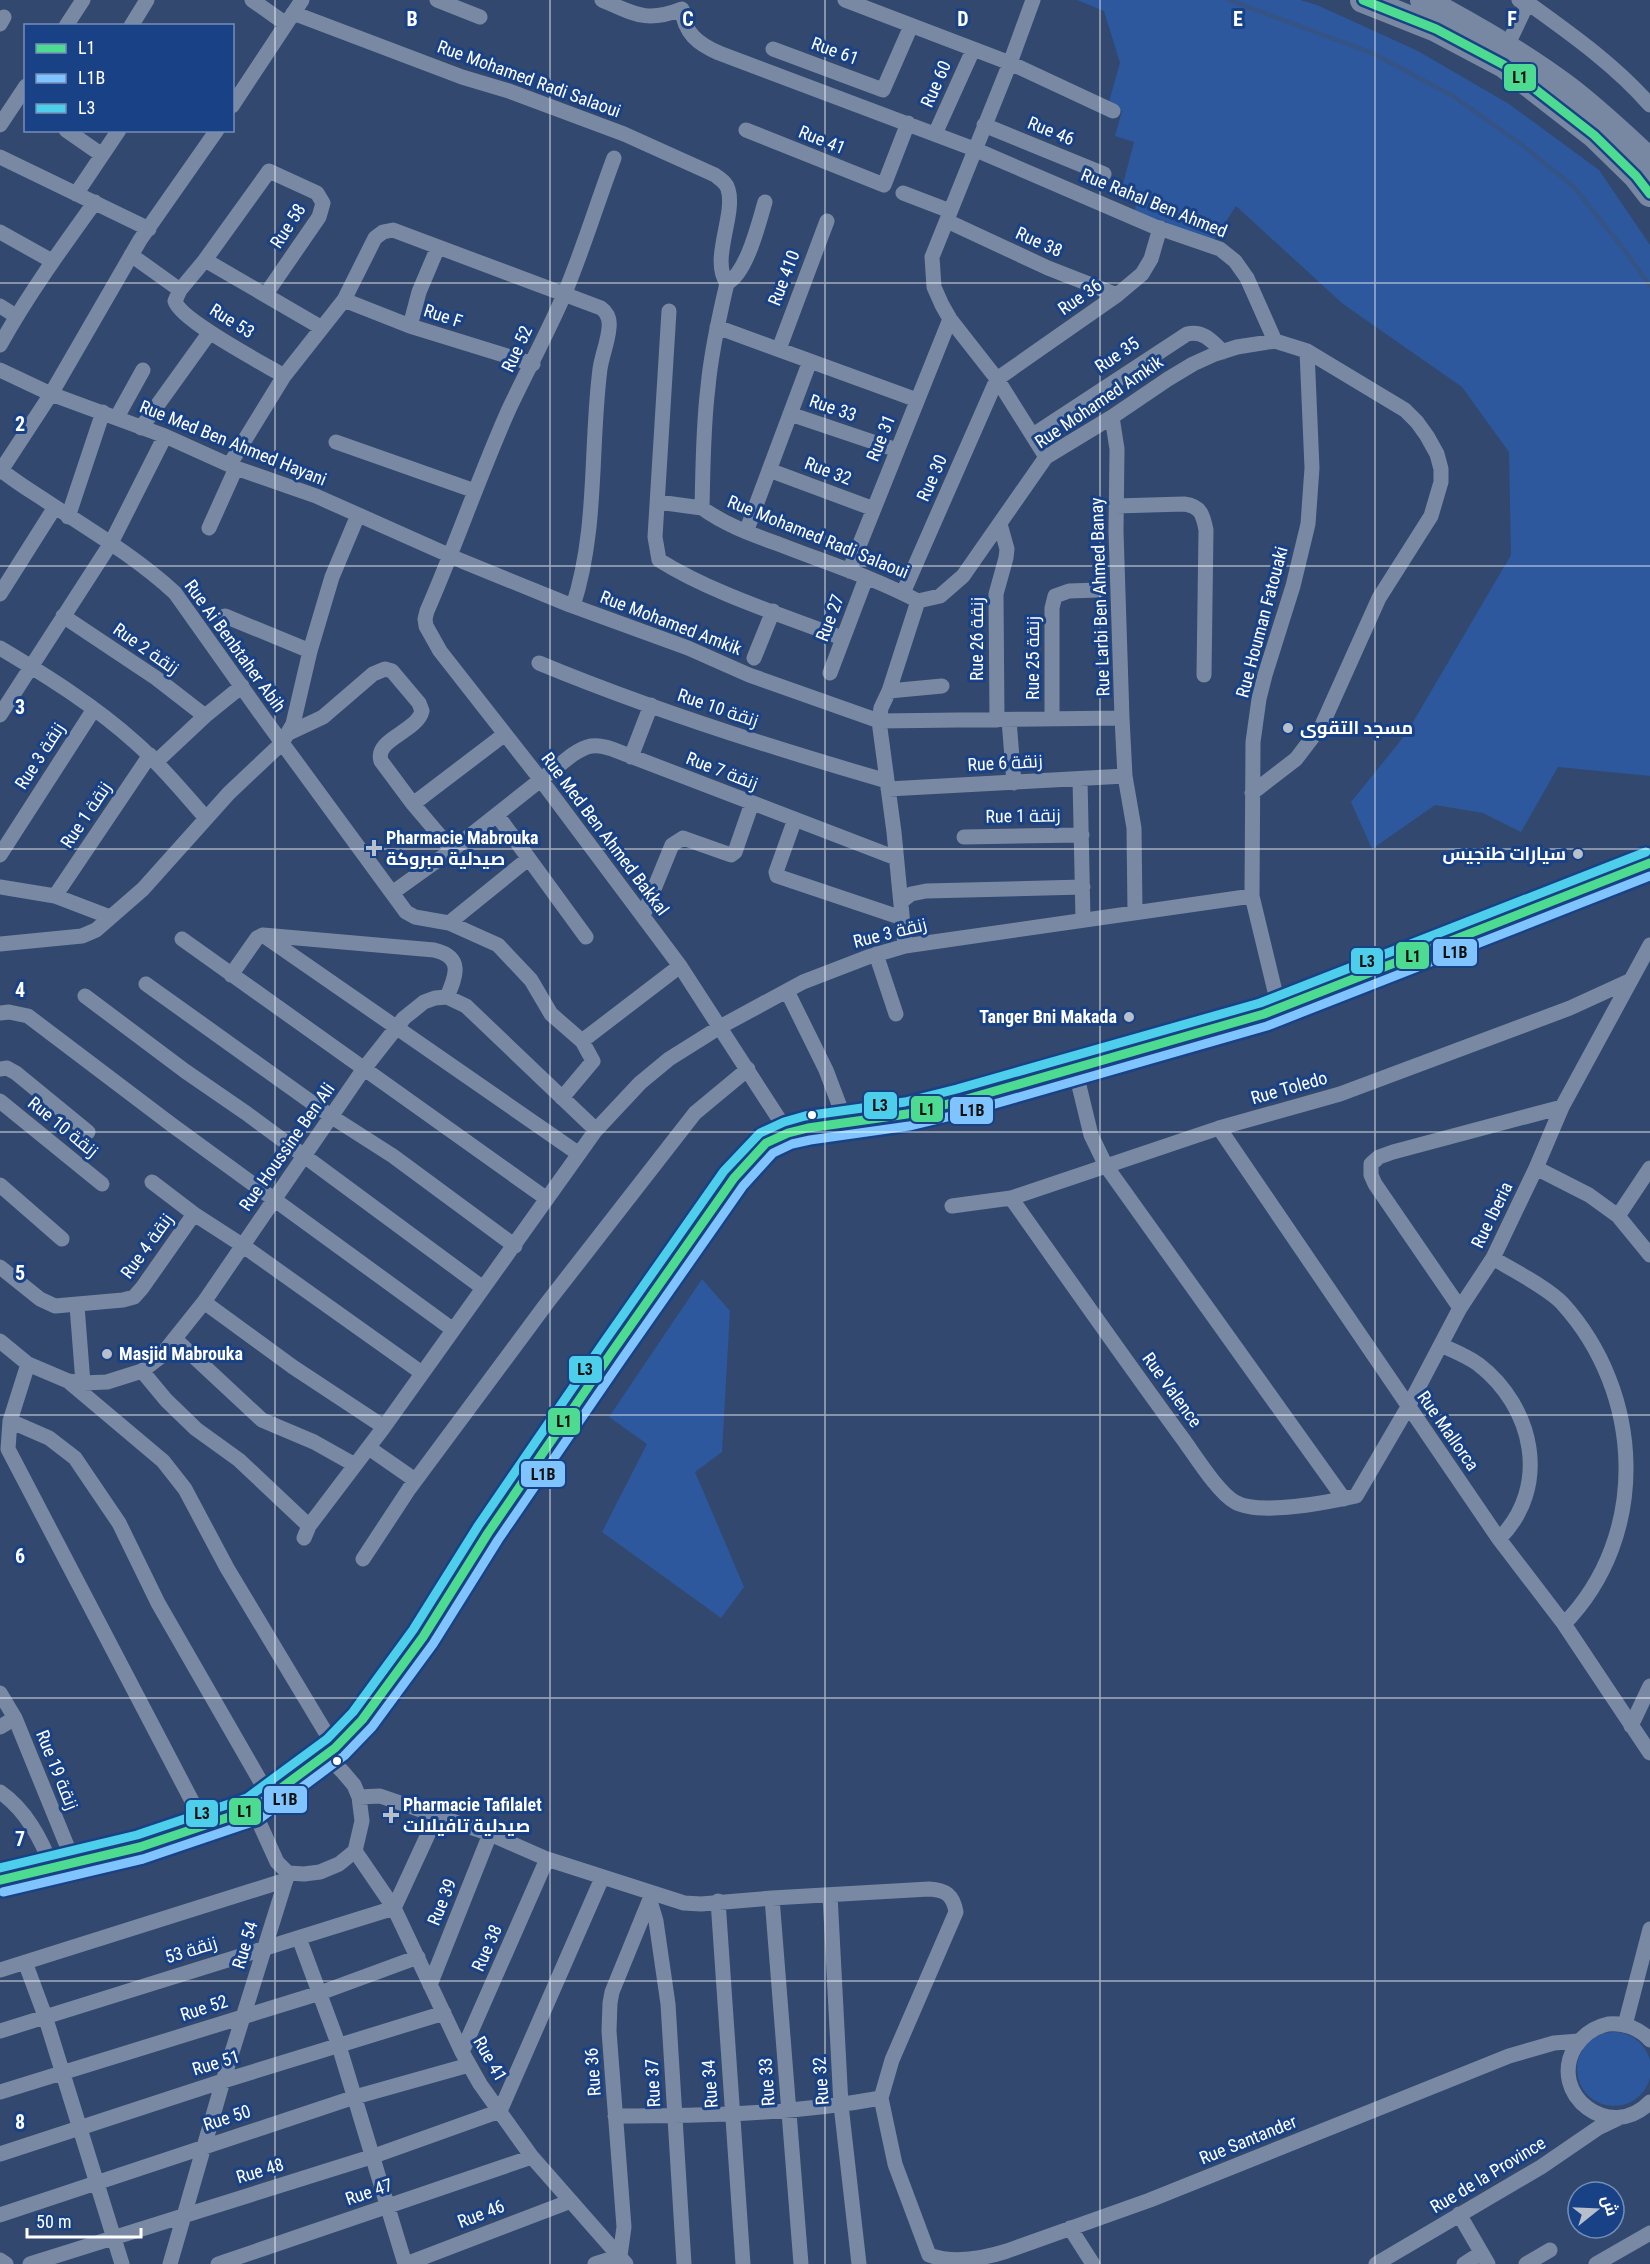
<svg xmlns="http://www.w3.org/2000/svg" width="1650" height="2264" viewBox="0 0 1650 2264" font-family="'Roboto Condensed',Cairo,sans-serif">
	<rect width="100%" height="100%" fill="#32486e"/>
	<path fill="#2d589d" d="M1077,0H1300L1317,5L1418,51L1509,104L1599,170L1650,245V776L1558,767L1521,832L1483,813L1435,805L1372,849L1351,802L1406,734L1511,555L1509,452L1462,387L1343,304L1236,206L1210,246L1133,217L1138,196L1121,192L1134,142L1115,136L1122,111L1108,105L1120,63L1104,11Z
		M702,1279L730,1311L722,1452L695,1472L744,1587L721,1618L602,1532L647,1444L609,1417Z
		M1577 2069a37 37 0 1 1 74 0a37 37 0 1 1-74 0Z"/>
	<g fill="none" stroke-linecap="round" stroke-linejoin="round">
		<path stroke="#365385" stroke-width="4.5" d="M1229,0L1372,53L1453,96L1522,145L1574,187L1628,255L1650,286"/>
		<path stroke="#7989a3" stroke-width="15" d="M252,0L286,24
			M437,0L480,17
			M602,0C635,14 646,23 682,9C684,33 698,44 719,53L974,149L1153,226L1220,249L1235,261L1247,278L1275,341
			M845,0L1010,63L1113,111
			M1033,0L1010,63L932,257L934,287L942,305L950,319L997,379L1046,457
			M1519,0L1528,3C1571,34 1615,65 1650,105
			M293,13L462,77L509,91L624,134L715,175C720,179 726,182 728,189C736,215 710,260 727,283C719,317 711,352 708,387C703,427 703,468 702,508C725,525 754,535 781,545C827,563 875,578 918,601
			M0,24L4,17
			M66,26L83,0
			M131,26L147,0
			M1507,46L1529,0
			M773,49L883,90L911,26
			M232,106L302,0
			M0,125L26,86
			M984,125L1104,174
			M66,130L102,155
			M746,130L884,185L908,123
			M935,134L973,50
			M0,157L149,229
			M614,158C597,203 583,250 564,295C547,334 527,371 509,409C479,476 456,545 427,611L425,619L426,626L440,651L541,780L680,966L788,1133
			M903,193L950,211
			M76,194L119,130
			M947,221L1048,268L1117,295
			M0,232L52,261
			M131,255L180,290L205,260L269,171L317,193L323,203L319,217L266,294
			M205,260L322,328
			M727,283C747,273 759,222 765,202
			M180,290L175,301C180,320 264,364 284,376
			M344,300L410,326L533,364
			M0,306L16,316
			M669,311L655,537L659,560C711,593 785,616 842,638
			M410,326L419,292L438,247
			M717,327L917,400
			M0,345C28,295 61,249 95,202
			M779,349L827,221
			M0,370L51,394L165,436L236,468L316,496L462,561L570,605L688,648L749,675L879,721L1122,718
			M790,414L897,450
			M117,417L143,370
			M1112,417L1117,449L1116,531L1122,718L1125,776L1134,828L1135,912
			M141,428L210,332
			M1033,435L1187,334C1203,330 1212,341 1223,352
			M336,442L475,491
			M230,464L284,376L344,300L375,238L383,232L393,230L601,308C608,313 610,320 609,328C608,342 602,355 600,369C590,447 598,530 573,606
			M0,469C14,481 31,491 46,501C90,530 136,557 175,593L266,721L406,912L415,917L449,923L498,945L531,980L551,1014L582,1041L593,1061L562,1098
			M769,470L874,509
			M0,472L51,394L140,240L217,130
			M658,502L702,508
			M1116,506L1184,504C1201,506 1203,515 1206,530L1204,675
			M68,517L103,412
			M209,528L236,468
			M746,532L810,361
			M849,571L950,319
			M903,593L997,379L1117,295L1142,274L1151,259L1160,228
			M0,594L55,507
			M918,601L940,596L963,576L1046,457L1112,417L1168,379L1193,364L1215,354L1237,347L1275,341L1307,351L1405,410L1417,422L1427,436L1437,454L1441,469V482L1431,516L1379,598L1322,725L1296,759L1252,793
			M63,616L156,678L205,716
			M225,616L310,651
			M0,648C47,676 95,706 136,743C161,765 183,792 205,817
			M754,658L773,611
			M539,663C652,710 769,747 887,781
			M830,673L866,578
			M889,691L942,686
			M0,715L111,543L165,436
			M1052,719V608L1055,596L1069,591L1099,590
			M997,720L996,594L1006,558L1007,549L1000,524
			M1009,720L1014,783
			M289,733L323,717L373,674L385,669L392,671L419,703L422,711C417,732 374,739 381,761L413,804L452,850
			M631,757L651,705
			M156,762L205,716L242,686
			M1080,779L1083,919
			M888,789L1125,776
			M413,804L505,734
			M497,815L586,937
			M795,819L776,872L777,876L902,918
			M964,837L1082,835
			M0,855L94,709
			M0,887L55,896L110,917
			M392,893L452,850L572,755C587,745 595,743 612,749L896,858
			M55,896L150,755
			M901,902L911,894L926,891L1083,887
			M643,916L672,845L683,838L731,855L735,852L752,803
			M449,923L528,859
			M263,935L579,1154
			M182,939L547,1199
			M0,944L82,936L96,930L143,889L229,793L282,743L293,724L310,651L332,577L358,515
			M905,946L894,832L879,721L881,708L889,691L918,601
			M876,954L896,1014
			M231,975L257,938L263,935L434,950C464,957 456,976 447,997
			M146,984L332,1117L393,1156L515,1246
			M787,991L826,1070L846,1123
			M85,996L185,1071L246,1113L483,1288
			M1279,1008L1252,896L1253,742L1259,699L1265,675L1293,586L1308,524L1312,468L1307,351
			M0,1013L9,1012L28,1016L172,1125L452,1329
			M582,1041L680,966
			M0,1069L7,1068L16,1073L88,1132
			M1075,1069L1091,1135L1106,1166L1344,1499
			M0,1101L102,1184
			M1219,1128L1499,1539L1564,1624L1650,1753
			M1536,1168L1589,1195L1618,1216L1650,1255
			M152,1182L194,1214L242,1245L422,1373
			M0,1185L62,1239
			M1011,1198C1067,1277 1123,1357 1180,1435C1193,1452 1217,1492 1235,1502C1259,1516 1329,1502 1356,1496L1408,1407L1460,1308L1493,1258L1536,1168L1562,1107L1650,945
			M952,1206L1011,1198L1219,1128L1340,1094L1570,1008L1629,981
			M1618,1216L1650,1168
			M1493,1258C1512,1270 1547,1287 1562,1303C1644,1393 1650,1536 1564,1624
			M0,1267L40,1299L55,1306L123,1300L134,1297L142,1288L194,1214
			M204,1302L293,1367L384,1427
			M77,1306L83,1383
			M1460,1308L1375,1184L1371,1175V1164L1379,1157L1393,1152L1562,1107
			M175,1339L262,1420L314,1442L355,1465
			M0,1341L28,1364L68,1381L83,1383L107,1382L142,1371L160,1357L204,1302L363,1070L404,1018L424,1002L435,998L447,997L466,1006L596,1130
			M1441,1345C1454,1351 1467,1356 1478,1364C1534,1407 1551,1487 1499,1539
			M28,1364L10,1421L8,1449L205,1826
			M142,1371L166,1400L196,1429L239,1460L309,1526
			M68,1381L163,1461L185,1489L227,1568L335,1748
			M10,1421L49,1438L75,1458L119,1523L158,1603L270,1798
			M369,1448L415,1480
			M304,1538L309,1526L384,1427L596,1130L640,1083L669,1059L720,1027L803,982L868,957L905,946L1252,896
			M363,1559L409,1489L547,1303L695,1113L748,1069
			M0,1693L15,1718L74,1863
			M1631,1726L1650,1686
			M0,1727L15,1718
			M0,1792C26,1810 41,1839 52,1867
			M359,1797L380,1796L490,1834L547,1859L684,1903L701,1904L772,1898L929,1889C946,1890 953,1895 956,1912L892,2060L881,2098L895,2164L929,2255
			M253,1809L277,1862L288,1873L304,1874L320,1872L339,1864L355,1851L362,1821L359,1797L354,1785L342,1771L326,1756
			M355,1851L394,1908L462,2052L480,2084L532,2157L626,2264
			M830,1895L841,2105L859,2264
			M772,1898L801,2264
			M650,1901L656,1921L668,2004L684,2264
			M718,1901L743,2264
			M299,1938L339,2046L405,2264
			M25,1962L45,2016L122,2264
			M0,1970L286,1880
			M430,1985L490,1834
			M1625,2025L1650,1929
			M0,2031L394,1908L436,1817
			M1650,2040C1640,2029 1624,2022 1608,2024C1594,2027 1583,2035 1575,2047C1547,2095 1611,2143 1650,2102
			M462,2052L547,1859
			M0,2092L320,1993L418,1957
			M615,2116C703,2116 794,2114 881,2098
			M0,2154L223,2081L444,2013
			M1459,2214L1488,2264
			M0,2215L355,2097L469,2065
			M1070,2228L1093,2264
			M929,2255C954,2264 982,2259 1007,2251L1150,2200L1509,2056L1554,2043L1579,2041
			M0,2260L6,2264
			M30,2264L374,2156L500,2111L602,1878
			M170,2264L223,2081L288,1873
			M218,2264L532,2157
			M406,2264L571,2201
			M595,2264L620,2256L624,2227L609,2031L610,2003L612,1992L652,1894
			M1376,2264L1541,2167L1598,2128L1619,2118
			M1464,2264L1481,2253
			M1526,2264L1550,2250
			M1596,2264L1650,2233"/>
		<path stroke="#73849f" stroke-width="21" d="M0,1880L140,1847L253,1809L335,1748L362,1720L423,1637L488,1533L612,1352L734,1178L766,1143L788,1133L808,1128L907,1114L960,1101L1264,1014L1650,863"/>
		<path stroke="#7988a2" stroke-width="26" d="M1363,0L1436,29L1504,65L1594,135L1636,176L1650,194
			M1423,0C1472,26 1520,53 1564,86C1595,109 1622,135 1650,161"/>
		<defs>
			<path id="bus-1" d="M1363,0L1436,29L1504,65L1594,135L1636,176L1650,194
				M0,1880L140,1847L253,1809L335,1748L362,1720L423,1637L488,1533L612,1352L734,1178L766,1143L788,1133L808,1128L907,1114L960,1101L1264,1014L1650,863"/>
			<path id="bus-2" d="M3,1892L143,1859L258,1820L344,1756L372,1727L433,1644L498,1540L622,1359L743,1186L773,1153L792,1144L810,1140L909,1126L963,1113L1267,1026L1650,876"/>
			<path id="bus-3" d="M0,1868L137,1835L247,1798L327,1739L353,1712L413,1630L478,1526L602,1345L724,1171L760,1133L784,1122L805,1116L905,1102L957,1089L1260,1003L1646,852"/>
		</defs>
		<use href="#bus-1" stroke="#194286" stroke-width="14"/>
		<use href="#bus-2" stroke="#194286" stroke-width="14"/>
		<use href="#bus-3" stroke="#194286" stroke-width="14"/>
		<use href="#bus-1" stroke="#4ddb92" stroke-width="9"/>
		<use href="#bus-2" stroke="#80c4ff" stroke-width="9"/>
		<use href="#bus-3" stroke="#4dcfeb" stroke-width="9"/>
	</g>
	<path fill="none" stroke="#fff" stroke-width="1.5" stroke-opacity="0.55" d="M275,0V2264M550,0V2264M825,0V2264M1100,0V2264M1375,0V2264M0,283H1650M0,566H1650M0,849H1650M0,1132H1650M0,1415H1650M0,1698H1650M0,1981H1650"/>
	<g fill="#b7bfcc" stroke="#194286" stroke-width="2">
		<circle cx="1288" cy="728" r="6"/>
		<path d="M371 839h6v6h6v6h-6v6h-6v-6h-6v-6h6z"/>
		<circle cx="1578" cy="854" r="6"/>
		<circle cx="1129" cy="1017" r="6"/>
		<circle cx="107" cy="1354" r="6"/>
		<path d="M388 1806h6v6h6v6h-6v6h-6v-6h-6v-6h6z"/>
	</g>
	<g fill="#fff" stroke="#194286" stroke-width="2">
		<circle cx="812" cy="1115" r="5"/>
		<circle cx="337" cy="1761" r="5"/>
	</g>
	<g text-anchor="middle" stroke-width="6" stroke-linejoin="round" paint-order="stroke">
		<g font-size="18" fill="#fff" stroke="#194286">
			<text transform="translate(835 51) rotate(20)" y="6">Rue 61</text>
			<text transform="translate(529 79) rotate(20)" y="6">Rue Mohamed Radi Salaoui</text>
			<text transform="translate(936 84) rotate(-66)" y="6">Rue 60</text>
			<text transform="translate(1051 131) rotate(22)" y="6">Rue 46</text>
			<text transform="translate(822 140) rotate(22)" y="6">Rue 41</text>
			<text transform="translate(1154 203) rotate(22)" y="6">Rue Rahal Ben Ahmed</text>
			<text transform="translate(288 226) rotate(-57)" y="6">Rue 58</text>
			<text transform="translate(1039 242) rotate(24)" y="6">Rue 38</text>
			<text transform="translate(784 278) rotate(-69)" y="6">Rue 410</text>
			<text transform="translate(1080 297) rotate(-35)" y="6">Rue 36</text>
			<text transform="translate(443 316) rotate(18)" y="6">Rue F</text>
			<text transform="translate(232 321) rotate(32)" y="6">Rue 53</text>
			<text transform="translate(517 349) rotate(-65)" y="6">Rue 52</text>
			<text transform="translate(1117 355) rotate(-34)" y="6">Rue 35</text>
			<text transform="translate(1099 402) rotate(-34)" y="6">Rue Mohamed Amkik</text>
			<text transform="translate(833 408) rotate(19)" y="6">Rue 33</text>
			<text transform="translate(881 438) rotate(-68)" y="6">Rue 31</text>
			<text transform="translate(233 443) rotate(22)" y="6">Rue Med Ben Ahmed Hayani</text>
			<text transform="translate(828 471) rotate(21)" y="6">Rue 32</text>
			<text transform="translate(932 478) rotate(-66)" y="6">Rue 30</text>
			<text transform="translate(818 537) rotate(22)" y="6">Rue Mohamed Radi Salaoui</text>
			<text transform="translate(1100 597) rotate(-92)" y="6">Rue Larbi Ben Ahmed Banay</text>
			<text transform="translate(830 618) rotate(-69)" y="6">Rue 27</text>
			<text transform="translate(1262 622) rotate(-75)" y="6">Rue Houman Fatouaki</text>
			<text transform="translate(671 623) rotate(21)" y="6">Rue Mohamed Amkik</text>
			<text transform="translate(977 639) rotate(-90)" y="6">Rue 26 زنقة</text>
			<text transform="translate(235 646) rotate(54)" y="6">Rue Ai Benbtaher Abih</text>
			<text transform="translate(146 649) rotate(35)" y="6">Rue 2 زنقة</text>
			<text transform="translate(1033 658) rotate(-90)" y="6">Rue 25 زنقة</text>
			<text transform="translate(718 708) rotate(19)" y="6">Rue 10 زنقة</text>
			<text transform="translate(40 756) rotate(-57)" y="6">Rue 3 زنقة</text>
			<text transform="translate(1005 763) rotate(-3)" y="6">Rue 6 زنقة</text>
			<text transform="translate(722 771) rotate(21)" y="6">Rue 7 زنقة</text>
			<text transform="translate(86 815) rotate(-56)" y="6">Rue 1 زنقة</text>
			<text transform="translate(1023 816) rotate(-1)" y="6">Rue 1 زنقة</text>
			<text transform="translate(605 834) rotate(53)" y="6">Rue Med Ben Ahmed Bakkal</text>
			<text transform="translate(890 933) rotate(-14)" y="6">Rue 3 زنقة</text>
			<text transform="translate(1289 1088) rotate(-16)" y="6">Rue Toledo</text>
			<text transform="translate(63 1127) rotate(39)" y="6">Rue 10 زنقة</text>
			<text transform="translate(287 1147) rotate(-55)" y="6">Rue Houssine Ben Ali</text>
			<text transform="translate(1492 1215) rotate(-64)" y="6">Rue Iberia</text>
			<text transform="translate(147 1246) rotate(-54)" y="6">Rue 4 زنقة</text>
			<text transform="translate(1172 1390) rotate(54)" y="6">Rue Valence</text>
			<text transform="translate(1448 1431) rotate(55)" y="6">Rue Mallorca</text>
			<text transform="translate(57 1770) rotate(68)" y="6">Rue 19 زنقة</text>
			<text transform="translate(442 1902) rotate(-68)" y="6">Rue 39</text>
			<text transform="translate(245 1945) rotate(-73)" y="6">Rue 54</text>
			<text transform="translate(487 1948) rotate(-66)" y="6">Rue 38</text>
			<text transform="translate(191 1950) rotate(-17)" y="6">زنقة 53</text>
			<text transform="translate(204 2008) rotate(-18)" y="6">Rue 52</text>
			<text transform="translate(490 2059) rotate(60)" y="6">Rue 41</text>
			<text transform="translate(216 2063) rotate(-17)" y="6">Rue 51</text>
			<text transform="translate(593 2072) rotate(-94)" y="6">Rue 36</text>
			<text transform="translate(821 2081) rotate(-94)" y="6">Rue 32</text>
			<text transform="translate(767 2082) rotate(-94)" y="6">Rue 33</text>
			<text transform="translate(653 2083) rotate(-93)" y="6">Rue 37</text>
			<text transform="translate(710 2084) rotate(-94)" y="6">Rue 34</text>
			<text transform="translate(227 2118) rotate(-18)" y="6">Rue 50</text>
			<text transform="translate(1248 2140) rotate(-22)" y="6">Rue Santander</text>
			<text transform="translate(260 2171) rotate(-17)" y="6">Rue 48</text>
			<text transform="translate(1488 2175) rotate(-31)" y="6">Rue de la Province</text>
			<text transform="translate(369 2192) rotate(-19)" y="6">Rue 47</text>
			<text transform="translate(481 2214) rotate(-21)" y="6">Rue 46</text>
		</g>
		<g font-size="18" font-weight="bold" fill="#fff" stroke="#194286" text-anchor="start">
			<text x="1300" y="734">مسجد التقوى</text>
			<text x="386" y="844">Pharmacie Mabrouka<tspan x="386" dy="21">صيدلية مبروكة</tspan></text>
			<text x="1566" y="860" text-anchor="end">سيارات طنجيس</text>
			<text x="1117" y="1023" text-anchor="end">Tanger Bni Makada</text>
			<text x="119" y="1360">Masjid Mabrouka</text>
			<text x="403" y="1811">Pharmacie Tafilalet<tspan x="403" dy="21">صيدلية تافيلالت</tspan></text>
		</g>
	</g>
	<g font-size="20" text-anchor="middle" font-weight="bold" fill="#fff" stroke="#194286" stroke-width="6" stroke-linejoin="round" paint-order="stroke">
		<text x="412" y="26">B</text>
		<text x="688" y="26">C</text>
		<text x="963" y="26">D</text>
		<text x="1238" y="26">E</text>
		<text x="1512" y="26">F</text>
		<text x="20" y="431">2</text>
		<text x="20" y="714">3</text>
		<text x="20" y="997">4</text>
		<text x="20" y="1280">5</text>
		<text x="20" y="1563">6</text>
		<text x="20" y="1846">7</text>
		<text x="20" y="2129">8</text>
	</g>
	<g stroke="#194286" stroke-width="2">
		<rect x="1503" y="63" width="34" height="29" rx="6" fill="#4ddb92"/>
		<rect x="1432" y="938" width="46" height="29" rx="6" fill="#80c4ff"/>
		<rect x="1395" y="941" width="35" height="29" rx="6" fill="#4ddb92"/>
		<rect x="1350" y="947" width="34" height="28" rx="6" fill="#4dcfeb"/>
		<rect x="863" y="1091" width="35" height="29" rx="6" fill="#4dcfeb"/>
		<rect x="910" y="1095" width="34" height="28" rx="6" fill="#4ddb92"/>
		<rect x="949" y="1096" width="45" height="29" rx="6" fill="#80c4ff"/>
		<rect x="568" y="1355" width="35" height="29" rx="6" fill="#4dcfeb"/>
		<rect x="547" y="1407" width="34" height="29" rx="6" fill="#4ddb92"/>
		<rect x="520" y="1460" width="46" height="28" rx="6" fill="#80c4ff"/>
		<rect x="263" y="1785" width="45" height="29" rx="6" fill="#80c4ff"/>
		<rect x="228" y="1797" width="34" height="29" rx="6" fill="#4ddb92"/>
		<rect x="185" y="1799" width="34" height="29" rx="6" fill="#4dcfeb"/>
	</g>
	<g font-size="16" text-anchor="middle" font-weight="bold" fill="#111">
		<text x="1520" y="83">L1</text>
		<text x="1455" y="958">L1B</text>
		<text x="1413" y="962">L1</text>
		<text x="1367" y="967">L3</text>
		<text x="880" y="1111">L3</text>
		<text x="927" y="1115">L1</text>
		<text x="972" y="1116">L1B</text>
		<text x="585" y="1375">L3</text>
		<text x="564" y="1427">L1</text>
		<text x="543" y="1480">L1B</text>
		<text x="285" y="1805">L1B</text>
		<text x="245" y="1817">L1</text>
		<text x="202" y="1819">L3</text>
	</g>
	<rect x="24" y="24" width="210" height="108" fill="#194286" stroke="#758eb6" stroke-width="1.5"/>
	<rect x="36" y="44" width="30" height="9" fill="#4ddb92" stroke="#758eb6" stroke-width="1.5"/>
	<text x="78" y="54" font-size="18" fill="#ffffff">L1</text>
	<rect x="36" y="74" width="30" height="9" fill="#80c4ff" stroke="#758eb6" stroke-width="1.5"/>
	<text x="78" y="84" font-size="18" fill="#ffffff">L1B</text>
	<rect x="36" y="104" width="30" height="9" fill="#4dcfeb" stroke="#758eb6" stroke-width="1.5"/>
	<text x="78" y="114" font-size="18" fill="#ffffff">L3</text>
	<g transform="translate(1596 2210) rotate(72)"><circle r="28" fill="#194286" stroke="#758eb6" stroke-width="1.5"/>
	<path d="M0-4.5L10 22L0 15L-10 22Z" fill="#b7bfcc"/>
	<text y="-9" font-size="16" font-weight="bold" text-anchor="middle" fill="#ffffff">ش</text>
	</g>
	<path d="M27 2228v9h114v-9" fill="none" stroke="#ffffff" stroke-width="3"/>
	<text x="36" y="2228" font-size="18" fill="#ffffff" stroke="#194286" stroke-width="4.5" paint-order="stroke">50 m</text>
</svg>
